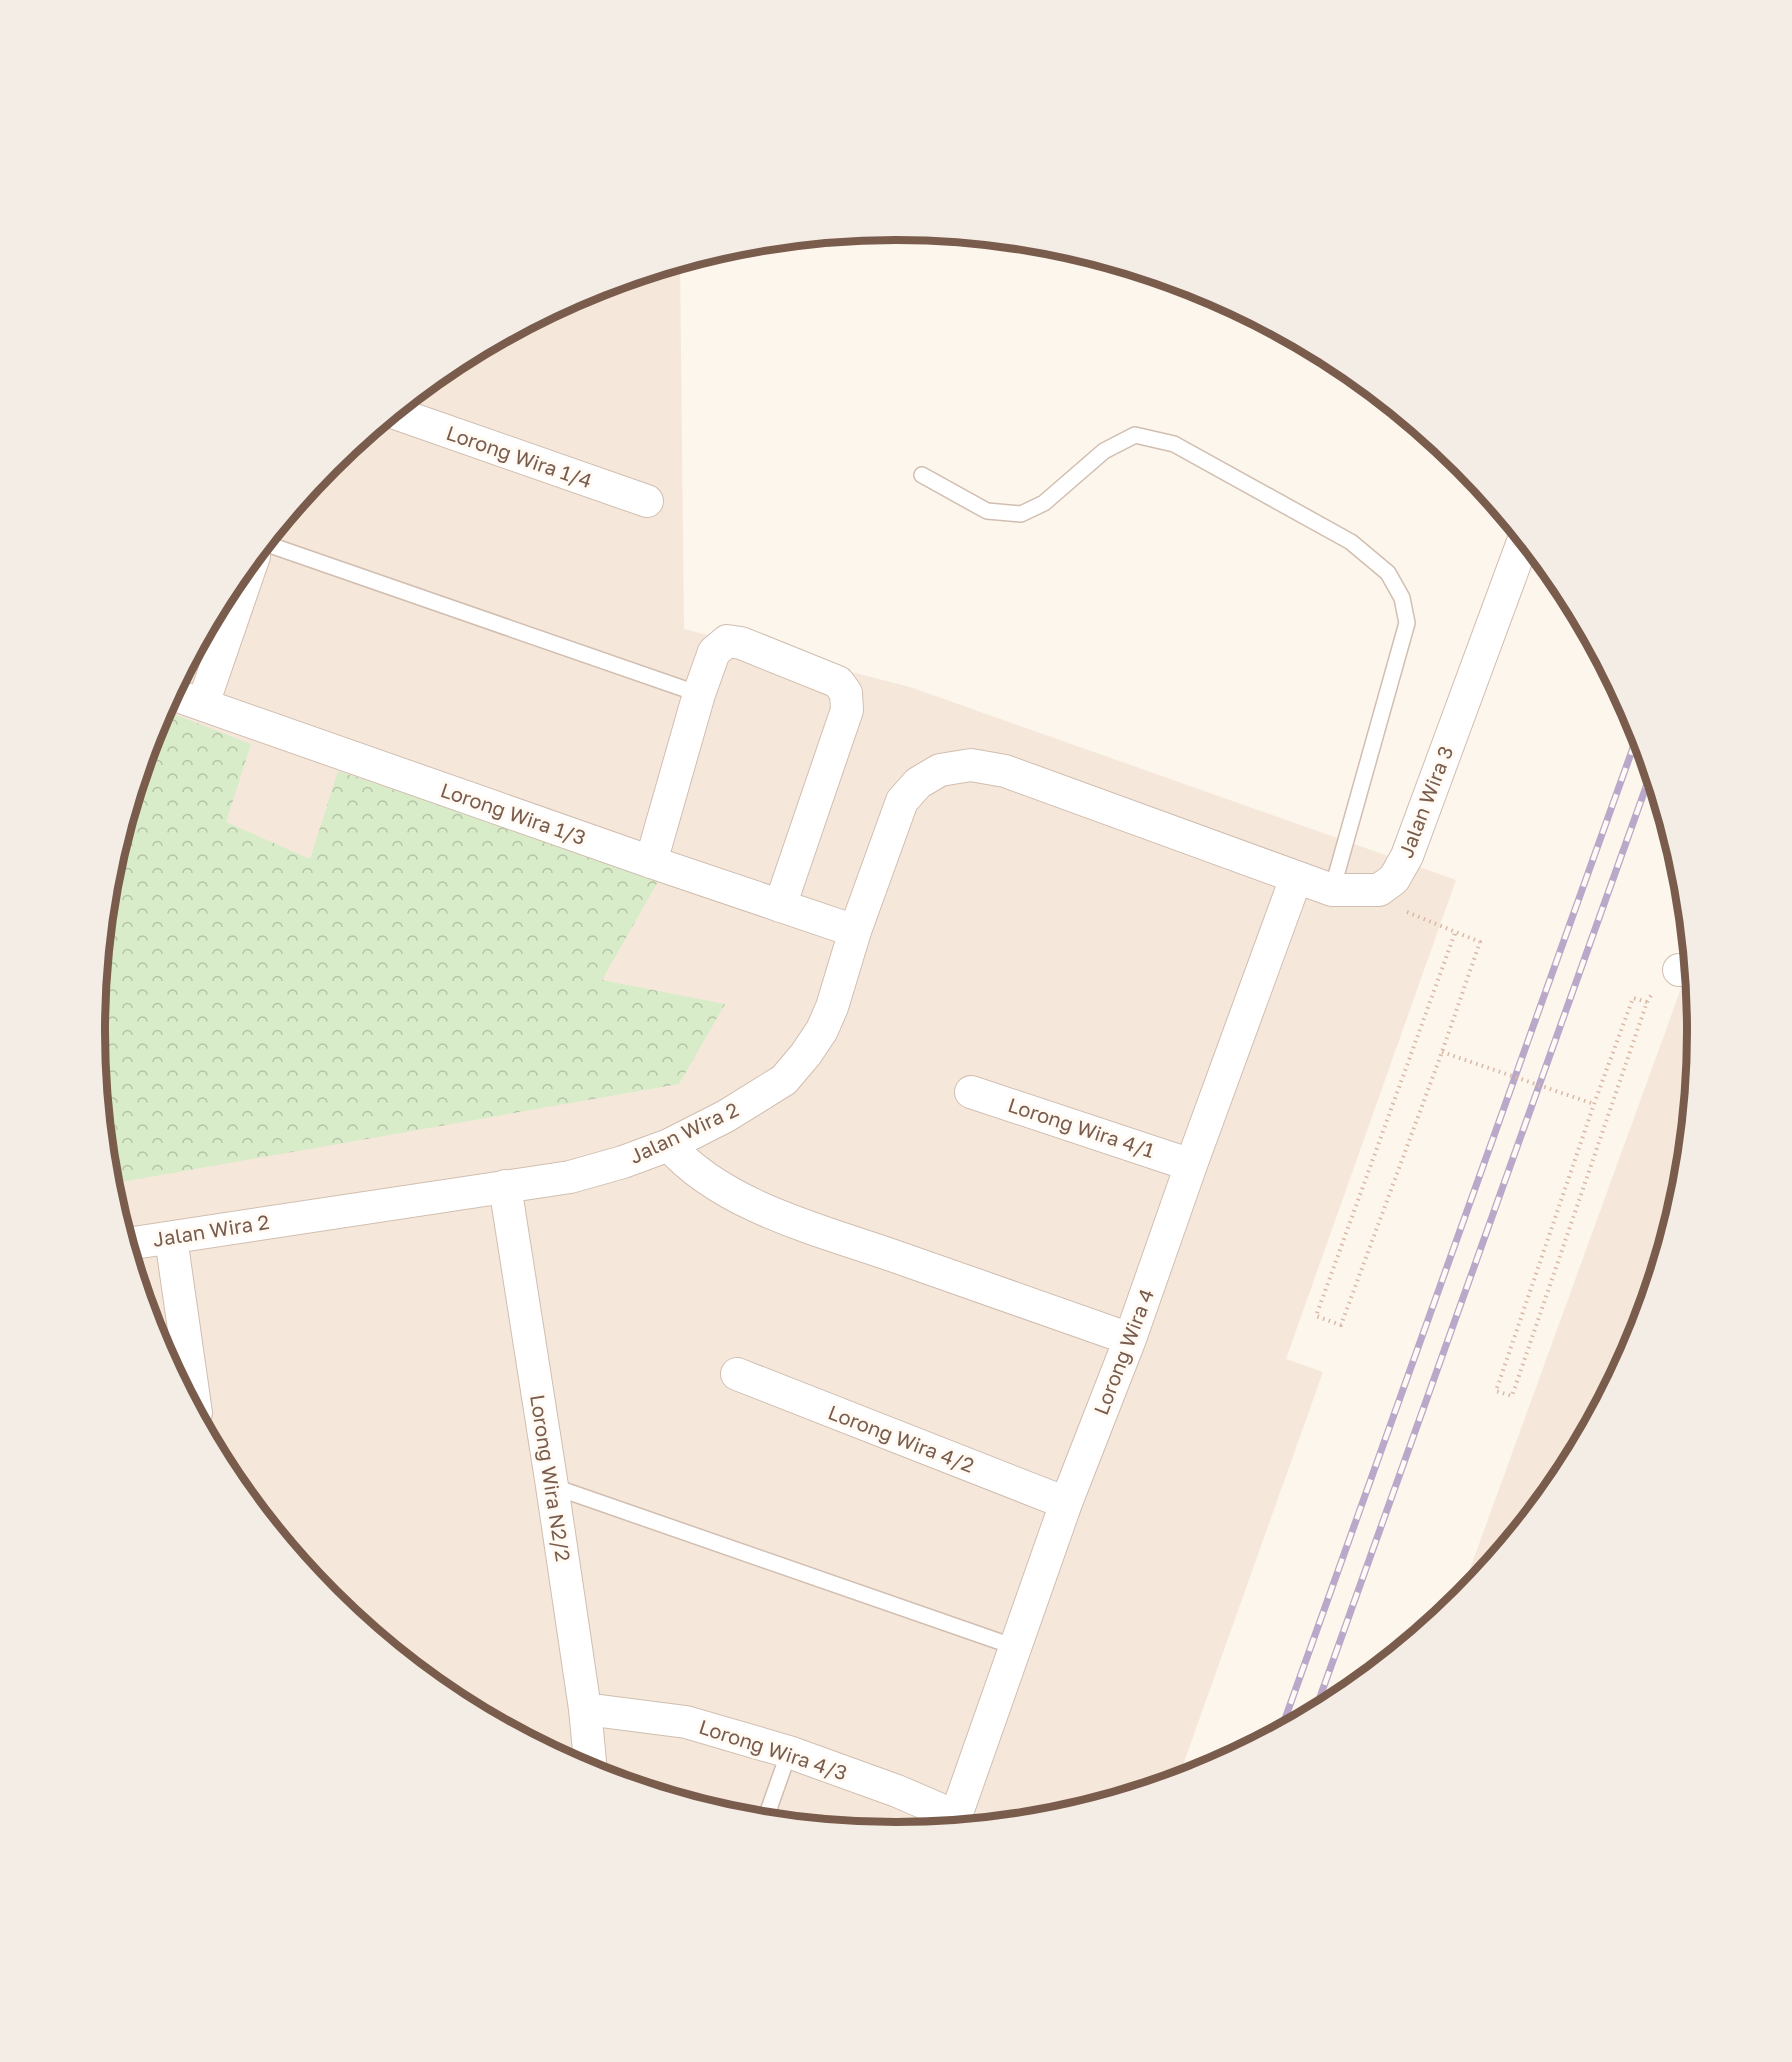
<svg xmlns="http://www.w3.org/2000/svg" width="1792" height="2062" viewBox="0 0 1792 2062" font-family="'Golos Text',sans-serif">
	<defs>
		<pattern id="park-crowns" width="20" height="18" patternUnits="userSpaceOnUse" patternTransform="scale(1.5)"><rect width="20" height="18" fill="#d8ecc9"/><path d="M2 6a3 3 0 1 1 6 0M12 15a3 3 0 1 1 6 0" fill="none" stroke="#b4c2a5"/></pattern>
	</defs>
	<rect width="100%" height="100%" fill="#fdf6ec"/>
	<path fill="#f5e8da" d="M680,263L684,629L910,687L1456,880L1286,1359L1323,1372L1178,1779L1052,1817L896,1832L739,1817L589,1771L450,1697L329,1597L229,1476L155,1337L110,1187L95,1031L110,874L156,724L230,585L330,464L451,364L590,290Z
		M1691,961L1697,1031L1682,1188L1636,1338L1562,1477L1458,1602Z"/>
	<path fill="url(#park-crowns)" d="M163,710L251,744L226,822L310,859L338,771L660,878L602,980L725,1004L679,1084L110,1184L95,1031L110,874L156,724Z"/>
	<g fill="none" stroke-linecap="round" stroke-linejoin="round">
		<defs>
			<path id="lane" d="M922,475L987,511L1021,514L1044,503L1104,451L1135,435L1174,444L1351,542L1388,573L1402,598L1407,623L1332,890
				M264,543L699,694
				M552,1486L1015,1647
				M765,1820L789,1752"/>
			<path id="street" d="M392,412L647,501
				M172,694L651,862L855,931
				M203,704L254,556
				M651,862L699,694L714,652L727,641L741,643L838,682L846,693L847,710L780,906
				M1679,970H1692
				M971,1092L1191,1165
				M669,1145C722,1206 819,1230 894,1256C973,1284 1052,1311 1130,1339
				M505,1186L552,1486L585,1709L591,1772
				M171,1238L196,1413
				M127,1244L570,1177L623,1162L669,1145L726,1116L784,1080L806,1054L822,1030L832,1007L855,931L902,801L918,783L940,770L971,765L1005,771L1332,890H1379L1394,879L1407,856L1524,539
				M737,1374L1066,1503
				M585,1709L686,1722L789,1752L897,1791L955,1816
				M952,1827L1066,1503L1130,1339L1191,1165L1296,878"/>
		</defs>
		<use href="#lane" stroke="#d1beb0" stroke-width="18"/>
		<use href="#street" stroke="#d1beb0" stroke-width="34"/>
		<path stroke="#d9b8a5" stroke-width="4" stroke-dasharray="1.5 4.5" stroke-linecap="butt" d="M1407,912L1480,942L1442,1052L1341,1325L1316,1316L1455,933
			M1647,1002L1633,998L1594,1104L1496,1391L1512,1396L1647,1002L1653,992"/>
		<use href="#lane" stroke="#fff" stroke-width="15"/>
		<use href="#street" stroke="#fff" stroke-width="32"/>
		<defs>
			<path id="rail" d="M1315,1711L1651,773
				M1281,1730L1639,731"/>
		</defs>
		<use href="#rail" stroke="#b9a8c9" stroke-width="7"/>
		<use href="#rail" stroke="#fffaf3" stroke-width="4.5" stroke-dasharray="14" stroke-linecap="butt"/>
		<path stroke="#d9b8a5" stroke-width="4" stroke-dasharray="1.5 4.5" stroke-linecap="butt" d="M1442,1052L1594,1104"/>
	</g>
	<g text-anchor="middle" stroke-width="6" stroke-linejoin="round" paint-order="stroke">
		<g font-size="20" fill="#7a5c4d" stroke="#fffaf3">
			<text transform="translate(519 457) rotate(19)" y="7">Lorong Wira 1/4</text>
			<text transform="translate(1426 802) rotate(-69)" y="7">Jalan Wira 3</text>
			<text transform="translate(513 814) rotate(19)" y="7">Lorong Wira 1/3</text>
			<text transform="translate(1081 1128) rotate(18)" y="7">Lorong Wira 4/1</text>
			<text transform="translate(684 1133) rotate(-25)" y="7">Jalan Wira 2</text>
			<text transform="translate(211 1231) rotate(-9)" y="7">Jalan Wira 2</text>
			<text transform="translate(1124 1352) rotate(-69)" y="7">Lorong Wira 4</text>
			<text transform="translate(901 1439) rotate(21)" y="7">Lorong Wira 4/2</text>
			<text transform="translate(550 1478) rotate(81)" y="7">Lorong Wira N2/2</text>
			<text transform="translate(773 1750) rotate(18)" y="7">Lorong Wira 4/3</text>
		</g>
	</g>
	<path d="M0 0H1792V2062H0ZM105 1031a791 791 0 1 1 1582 0a791 791 0 1 1-1582 0Z" fill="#f4ede6" fill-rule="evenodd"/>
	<path fill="none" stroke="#7a5c4d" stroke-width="8" d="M105 1031a791 791 0 1 1 1582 0a791 791 0 1 1-1582 0Z"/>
</svg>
